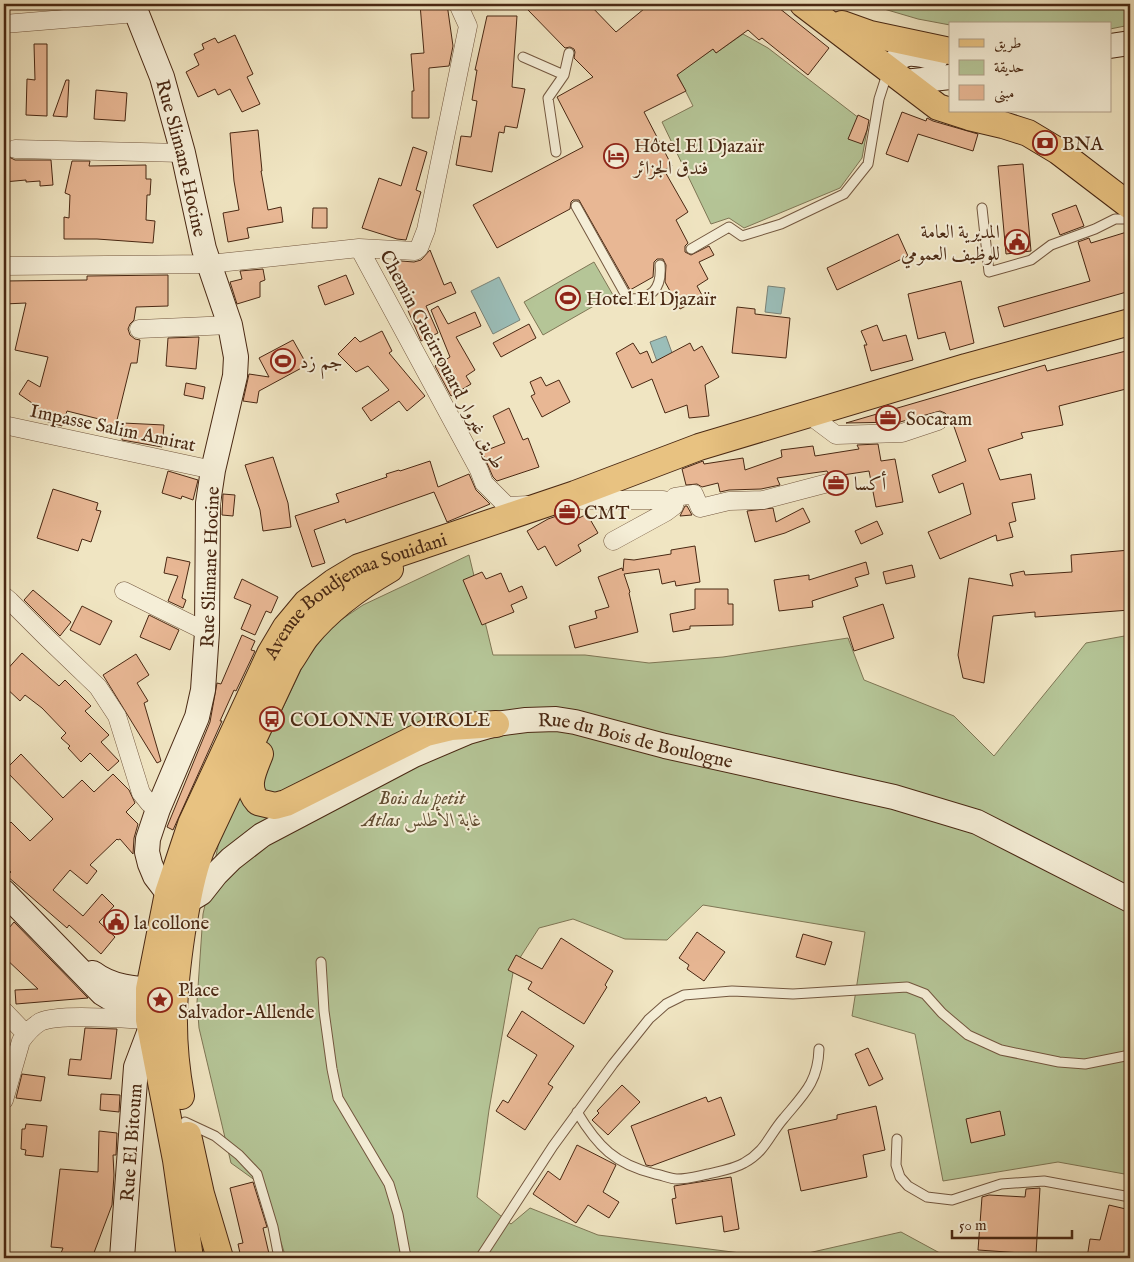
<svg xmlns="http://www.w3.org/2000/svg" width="1134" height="1262" viewBox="0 0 1134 1262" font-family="'IM FELL English',Amiri,serif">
	<rect width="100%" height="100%" fill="#f0e5c2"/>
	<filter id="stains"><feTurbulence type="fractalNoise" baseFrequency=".004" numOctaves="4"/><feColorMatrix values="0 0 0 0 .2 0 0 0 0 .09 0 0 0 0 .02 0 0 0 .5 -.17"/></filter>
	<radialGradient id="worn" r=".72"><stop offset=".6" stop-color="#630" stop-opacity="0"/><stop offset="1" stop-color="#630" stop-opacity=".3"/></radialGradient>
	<path fill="#b5c597" stroke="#7f7655" d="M867,4H1130V25L1110,29V24L950,25L918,19Z
		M743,34L768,48L868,125L862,158L840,188L744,228L729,218L711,224L662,122L693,106L677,74L713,49L716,53Z
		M594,262L613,295L543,335L524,302Z
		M469,555L493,655H585L649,663L723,657L848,638L864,680L954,716L994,756L1086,643L1130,635V1175L1058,1162L943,1181L915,1034L852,1016L865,932L703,905L667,940L625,939L573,919L539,928L514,967L489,1110L477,1197L511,1224L530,1208L598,1235L780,1258H286L263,1186L231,1163L199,1028L197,1002L203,914L219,842L317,636L363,605Z
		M901,1232L949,1258H786Z"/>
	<path fill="#9bbeb9" stroke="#7a8277" d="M499,277L520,320L493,334L471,291Z
		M768,286L785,288L781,314L765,312Z
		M666,336L675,361L659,367L650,342Z"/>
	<path fill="#e8b794" stroke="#492813" d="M420,4H447L453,46L449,66L429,68V118H412V91H414L411,54L424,53Z
		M534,4H589L616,32L650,4H774L829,48L808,75L762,38L759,40L748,30L716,53L713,49L677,75L686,91L644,112L672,166L664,170L688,212L676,220L688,243L685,246V252L691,255L709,246L714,255L699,262L708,279L697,286L703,297L680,309L665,282L666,265L663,259H657L654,262L653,277L630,290L579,200H573L571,202L570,209L497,248L473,205L583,147L557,97L593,77L574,58L575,52L574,49L570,47L565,48L528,10Z
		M487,16H517L512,87L525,89L517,128L505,126L504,133L499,132L492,172L456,165L461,136L471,137L477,101L472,100L477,70H475Z
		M235,35L253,74L247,77L260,104L242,112L230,89L218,95L215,89L198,97L186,72L199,65L194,54L204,49L202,44L215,38L218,43Z
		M34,44H47V116L26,115L27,79L35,80Z
		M66,80H69L67,117L53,116Z
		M96,90L127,93L125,121L94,119Z
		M902,112L926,121L927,118L933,121L978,134L973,151L918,134L908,162L886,154Z
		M858,115L869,120L867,130L862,144L848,139Z
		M258,130L262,171H261L268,210L281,207L283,222L247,228L249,238L228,242L223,213L239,210L234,181L230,133Z
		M413,147L427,152L416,190L421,192L406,240L397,239L362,228L379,178L401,186Z
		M4,156H7L15,160H51L53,185L40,186V181L26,182V180L4,182Z
		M72,161H90L89,166L146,165V179H151L150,195H147L146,220L155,221L153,243L97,239H64V217L69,218L70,195L65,193Z
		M1023,164L1031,251L1006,254L998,166Z
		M1076,205L1084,226L1060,235L1052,214Z
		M313,208H327V228H312Z
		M1130,231V291L1004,327L998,307L1090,281L1078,242L1089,238L1091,243Z
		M898,234L908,256L837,290L827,268Z
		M430,250L444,285L451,282L456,293L426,306L438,333L421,341L389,266L401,261L414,262L421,260Z
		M263,269L265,280L260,282V297L237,304L230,282L242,279L240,271Z
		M168,275V306L136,307L134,320L130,324L128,329L130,335L135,339L140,340L137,363H131L115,428L98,424L99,419L67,411L62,426L32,417L35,405L19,394L28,380L40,387L48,357L15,350L26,303L4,304V281L87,280V276Z
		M346,275L354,294L325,305L318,286Z
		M961,281L974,343L950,350L945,332L918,339L908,294Z
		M438,306L448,324L475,312L481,326L456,337L475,370L466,376L471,384L451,396L435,366L450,357L431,310Z
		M737,307L755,309V314L790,318L786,358L732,353Z
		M529,324L536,338L501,357L493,343Z
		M877,325L883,341L906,335L913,360L871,371L864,345H867L861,331Z
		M382,331L392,351L389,353L425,396L407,411L399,401L371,421L362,408L389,390L368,366L356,372L338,354L355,337L360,342Z
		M199,337L196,369L166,366L168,338Z
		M293,340L307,365L259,391L257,403L243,401L249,374L269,377L259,358Z
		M633,343L640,354L647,351L652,363L690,343L694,351L702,346L719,377L705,385L709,416L689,418L687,405L665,413L652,379L632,388L616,353Z
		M1130,350V388L1059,406L1063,425L1021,433L1023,438L988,449L1000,480L1031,474L1035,499L1012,503L1016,521L1009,523L1013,537L997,541L996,535L940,559L928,532L971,514L963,483L939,493L932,475L966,461L951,418H948L945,413L940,411L900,422L846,423L1045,365L1047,371Z
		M541,377L546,386L559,380L570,402L542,417L531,396L535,394L530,382Z
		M186,383L205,387L203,399L184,395Z
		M509,408L523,440L528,438L539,467L497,481L493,477L482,452L505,443L493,416Z
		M123,423L164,425L162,447L122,440Z
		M878,444L881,461L895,459L903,502L876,507L869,471L836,476L828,473L827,471L777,478L780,485L761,489L729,490L720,492L718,483L702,487L697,484L686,485L682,469L703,461L704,464L743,458L745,470L782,457L781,450L813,446L815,456L859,449L857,445Z
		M273,457L288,503L291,527L263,531L260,510L245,465Z
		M430,461L438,487L469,474L476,490L490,504L447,522L434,492L346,523L345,519L314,530L325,563L312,567L295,516L339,502L336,494L387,477L386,474L399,470L400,471Z
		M168,471L198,480L193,500L182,496L181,499L162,493Z
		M53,489L98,503L96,510L101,511L91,542L82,539L78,551L37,538Z
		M223,494L235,495L233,516L222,515Z
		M685,506H687L692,515L680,516Z
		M773,508L776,522L803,508L810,522L785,533L755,542L747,511Z
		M574,510L579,518L587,514L598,533L578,545L581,551L556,566L545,546L538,550L527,531L548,519Z
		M877,521L883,534L861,544L855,531Z
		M695,546L700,582L676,586L675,581L662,584L659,569L624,574L630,592L629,593L638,632L575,648L569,626L597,618L595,611L609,607L598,577L622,568L623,571L624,559L634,560L671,554V550Z
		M1130,550V610L1035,617V612L993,616L984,683L963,678L958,655L969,578L1013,586L1010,574L1024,571L1025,575L1072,572L1071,555Z
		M167,557L190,562L182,598L186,600L183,608L168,601L178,576L164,573Z
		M866,562L869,574L855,578L858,586L812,601L813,607L779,611L774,580L809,575V580Z
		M912,565L915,577L886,584L883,572Z
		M482,572L486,579L501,573L509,592L522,586L527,598L511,605L514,612L482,625L463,580Z
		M242,579L278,597L271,613L266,611L255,635L241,629L251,605L234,598Z
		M695,589H728V604H733V625L690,626V629L673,632L670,614L695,609Z
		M33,590L71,622L60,636L24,600Z
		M883,604L894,638L854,651L843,617Z
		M82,606L112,621L100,645L70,630Z
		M149,615L179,630L170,650L140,637Z
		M242,635L255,641L251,650L255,651L236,691L234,690L220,721H222L173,830L167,827L210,722L217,683L221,684Z
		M22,653L59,686L65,680L91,706L85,711L109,735L101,742L119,761L108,771L90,753L81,762L68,748L70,746L61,738L66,733L42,708L25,695L20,701L4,686V673Z
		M136,654L149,675L137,683L148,701L144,703L161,761L157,763L103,675Z
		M21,754L63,798L82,780L94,792L113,774L129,790L135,803L126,812L138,824L134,838L133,854L120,839L118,840L117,839L90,865L97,871L87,884L70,870L53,890L83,916L102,894L114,906L99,922L115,937L101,954L69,925L67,928L7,876L11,872L4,865V829L11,822L30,841L53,819L5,770Z
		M14,922L88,998L16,1004L15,990L38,989L4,957V934Z
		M697,932L725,952L704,981L687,969L689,965L679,958Z
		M803,934L832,942L825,965L796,957Z
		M561,938L613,971L605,985L607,987L584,1024L528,989L532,982L508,970L516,955L542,969Z
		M522,1011L574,1046L548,1084L553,1087L525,1130L496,1111L503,1100L508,1103L537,1055L507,1036Z
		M85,1028L117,1029L111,1079L68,1075L70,1059L81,1060Z
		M868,1048L883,1079L869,1086L855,1054Z
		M22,1074L45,1077L41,1101L16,1098Z
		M622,1085L640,1102L608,1135L592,1120L599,1113L597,1111Z
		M101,1094L120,1095L119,1112L100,1110Z
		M706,1097L708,1102L721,1097L735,1135L651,1166L646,1165L631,1126Z
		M876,1106L885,1150L863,1155L867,1177L801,1191L788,1130L837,1119V1115Z
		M1000,1111L1005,1135L971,1143L966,1119Z
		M26,1124L47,1126L43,1157L25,1155L26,1150L21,1149L22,1129H25Z
		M99,1131L117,1133L116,1155H113L114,1175L112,1205L92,1258H59L63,1248L51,1247L60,1169L98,1172Z
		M577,1145L616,1165L603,1192L619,1202L609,1218L588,1205L576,1223L533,1194L548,1171L560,1180Z
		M731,1177L739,1229L724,1232L722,1216L676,1224L672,1199L676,1198L674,1186Z
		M253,1182L267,1227L263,1228L270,1258H241L238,1244L243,1243L230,1188Z
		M1040,1188L1036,1254L978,1250L982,1197L989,1195L1025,1197L1026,1189Z
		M1109,1205L1130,1210V1233L1126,1258H1087L1090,1239L1100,1240Z"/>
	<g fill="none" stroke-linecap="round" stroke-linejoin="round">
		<defs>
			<path id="lane" d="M523,57L564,75
				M556,152L548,98L564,75L569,53
				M576,206L628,299C652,299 662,289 660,265
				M982,208L989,272L1031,260L1051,245L1095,229L1115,219H1130
				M691,249L729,227L742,236L781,224L844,194L868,164L879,99L888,71
				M321,962L324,1011L332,1069L338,1098L389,1184L398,1214L405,1252L407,1258
				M577,1112C598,1147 615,1164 655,1174C662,1175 670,1179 677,1179C688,1179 698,1176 708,1174C720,1171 734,1169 744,1163C766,1151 769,1135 784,1118C804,1094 818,1082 819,1049
				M185,1122L215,1136L239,1155L257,1174L273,1227L279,1258
				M897,1139L896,1165L900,1177L908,1186L927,1197L952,1200L1001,1184L1044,1181L1130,1197
				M480,1258L553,1146L613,1064L649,1019L666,1004L684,995L732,991L793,994L907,987L925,994L942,1013L968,1035L1001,1050L1059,1062L1085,1064L1130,1055"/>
			<path id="street" d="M4,24L137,13
				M15,149L183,153
				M359,248L479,470L484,483L507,506L528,505
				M4,266L209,264L359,248L415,251L419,248L426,230L468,26L458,4
				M139,329L230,325
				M808,414L836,435L902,433L938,421
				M4,425L213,470
				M575,494L582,500H663L674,506L666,512L613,541
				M674,506L675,497L694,494L700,508L729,501L763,500L828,483
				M124,591L207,632
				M4,596L10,601L47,638L98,687L117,716L141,793L149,803L158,809
				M4,1011L26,1034
				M4,1100L21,1041C26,1034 32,1027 40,1022C59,1013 125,1019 149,1020"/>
			<g id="secondary">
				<path id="s1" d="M133,4L162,77L183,153L204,249L230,325L236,357L235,376L213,470L208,503L207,632L203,690L197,717L158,809L148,839L147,852L150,864L155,876L168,893L188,900L191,899L201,893L216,874L231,859L262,835L414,755L468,732L496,724L526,720L556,719L575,722L665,746L894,797L977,822L1130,900"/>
				<path d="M1110,46L1130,43"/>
				<path d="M889,69C904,47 914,54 936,58"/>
				<path d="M905,82L950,77"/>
				<path d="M4,892L102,993C124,1008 143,1007 169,1008"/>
				<path d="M93,973C115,990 143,989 169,991"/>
				<path id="s2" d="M122,1258L136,1067L150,1030"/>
			</g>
			<g id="primary">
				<path d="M803,4L938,107L969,117L1003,125L1028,133L1058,151L1130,206"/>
				<path d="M842,24L870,34L950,51"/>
				<path d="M260,754C254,770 244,787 258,802L275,806L286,803L426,733L451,727L496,724"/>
				<path d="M181,1096C170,1036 173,992 182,932C187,904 191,877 201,850L289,663C295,655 300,645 306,637C329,609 359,587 390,569"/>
				<path d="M188,1135L201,1194L220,1258"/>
				<path id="s3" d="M190,1258L176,1160L149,1020V989L152,974L168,893L191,824L270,654L286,627L306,603L334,582L359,567L575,494L699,447L966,367L1130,322"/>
			</g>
		</defs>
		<use href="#lane" stroke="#73573f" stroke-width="11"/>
		<use href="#street" stroke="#73573f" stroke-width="19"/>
		<use href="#secondary" stroke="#492813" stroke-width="26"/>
		<use href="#primary" stroke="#492813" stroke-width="28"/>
		<use href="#lane" stroke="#f5eed7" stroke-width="9"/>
		<use href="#street" stroke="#f5eed7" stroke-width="18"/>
		<use href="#secondary" stroke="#f5eed7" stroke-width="24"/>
		<use href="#primary" stroke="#e8c281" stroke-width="26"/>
	</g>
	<defs>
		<symbol id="bank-ring" viewBox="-11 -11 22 22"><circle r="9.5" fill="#f5eed7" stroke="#8f2418" stroke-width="1.5"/><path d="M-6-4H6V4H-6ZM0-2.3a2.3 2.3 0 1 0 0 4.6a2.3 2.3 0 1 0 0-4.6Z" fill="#8f2418"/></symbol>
		<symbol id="hotel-ring" viewBox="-11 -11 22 22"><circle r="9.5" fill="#f5eed7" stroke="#8f2418" stroke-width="1.5"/><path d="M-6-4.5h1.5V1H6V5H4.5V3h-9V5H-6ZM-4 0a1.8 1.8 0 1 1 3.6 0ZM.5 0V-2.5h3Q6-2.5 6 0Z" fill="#8f2418"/></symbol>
		<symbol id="civic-ring" viewBox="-11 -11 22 22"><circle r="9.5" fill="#f5eed7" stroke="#8f2418" stroke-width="1.5"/><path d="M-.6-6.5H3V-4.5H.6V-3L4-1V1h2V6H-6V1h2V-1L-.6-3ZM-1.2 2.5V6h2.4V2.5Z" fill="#8f2418"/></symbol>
		<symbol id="stadium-ring" viewBox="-11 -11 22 22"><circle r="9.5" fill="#f5eed7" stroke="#8f2418" stroke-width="1.5"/><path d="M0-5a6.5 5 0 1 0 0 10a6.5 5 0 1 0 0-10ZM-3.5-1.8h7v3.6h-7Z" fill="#8f2418"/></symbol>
		<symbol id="office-ring" viewBox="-11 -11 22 22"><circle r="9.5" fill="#f5eed7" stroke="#8f2418" stroke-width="1.5"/><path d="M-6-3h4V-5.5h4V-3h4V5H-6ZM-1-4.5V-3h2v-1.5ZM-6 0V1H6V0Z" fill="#8f2418"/></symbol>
		<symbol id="bus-ring" viewBox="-11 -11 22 22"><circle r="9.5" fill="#f5eed7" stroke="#8f2418" stroke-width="1.5"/><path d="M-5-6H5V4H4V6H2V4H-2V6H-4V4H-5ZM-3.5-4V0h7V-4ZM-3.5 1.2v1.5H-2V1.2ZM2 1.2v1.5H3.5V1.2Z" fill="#8f2418"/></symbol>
		<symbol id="sight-ring" viewBox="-11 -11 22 22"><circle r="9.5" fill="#f5eed7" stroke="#8f2418" stroke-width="1.5"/><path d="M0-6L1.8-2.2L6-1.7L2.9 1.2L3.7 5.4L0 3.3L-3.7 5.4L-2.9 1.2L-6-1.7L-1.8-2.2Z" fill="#8f2418"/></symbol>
	</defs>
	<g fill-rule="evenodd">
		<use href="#bank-ring" x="1031" y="129" width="28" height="28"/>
		<use href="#hotel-ring" x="602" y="142" width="28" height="28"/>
		<use href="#civic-ring" x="1003" y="228" width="28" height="28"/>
		<use href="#stadium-ring" x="554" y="284" width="28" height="28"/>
		<use href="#stadium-ring" x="269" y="347" width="28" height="28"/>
		<use href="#office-ring" x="874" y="404" width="28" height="28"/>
		<use href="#office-ring" x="822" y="469" width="28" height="28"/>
		<use href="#office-ring" x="553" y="498" width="28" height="28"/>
		<use href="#bus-ring" x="258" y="705" width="28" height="28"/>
		<use href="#civic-ring" x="102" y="908" width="28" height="28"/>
		<use href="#sight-ring" x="146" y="986" width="28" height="28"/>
	</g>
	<g text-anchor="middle" stroke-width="4" stroke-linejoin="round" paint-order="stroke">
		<g font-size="19" fill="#492813" stroke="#f5eed7" text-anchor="start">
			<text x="1062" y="150">BNA</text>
			<text x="634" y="152">Hôtel El Djazaïr<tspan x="634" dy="22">فندق الجزائر</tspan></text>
			<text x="1000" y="238" text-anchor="end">المديرية العامة<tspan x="1000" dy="22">للوظيف العمومي</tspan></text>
			<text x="586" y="305">Hotel El Djazaïr</text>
			<text x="300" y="368">جم زد</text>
			<text x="906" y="425">Socaram</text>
			<text x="854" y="490">أكسا</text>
			<text x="584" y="519">CMT</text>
			<text x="290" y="726">COLONNE VOIROLE</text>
			<text x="134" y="929">la collone</text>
			<text x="178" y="996">Place<tspan x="178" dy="22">Salvador-Allende</tspan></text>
		</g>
		<g font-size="19" fill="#492813" stroke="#f5eed7">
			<text dy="7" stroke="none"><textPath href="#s1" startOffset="162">Rue Slimane Hocine</textPath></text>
			<text transform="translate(443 359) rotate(62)" y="7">Chemin Gueirrouard طريق غيروار</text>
			<text transform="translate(113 427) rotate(12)" y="7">Impasse Salim Amirat</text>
			<text transform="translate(209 567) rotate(-88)" y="7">Rue Slimane Hocine</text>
			<text dy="7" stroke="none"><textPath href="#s3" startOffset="738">Avenue Boudjemaa Souidani</textPath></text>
			<text dy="7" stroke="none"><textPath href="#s1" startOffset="1446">Rue du Bois de Boulogne</textPath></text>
			<text dy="7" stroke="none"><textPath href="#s2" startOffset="116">Rue El Bitoum</textPath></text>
		</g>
		<g font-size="19" font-style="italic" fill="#644f34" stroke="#f5eed7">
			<text x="422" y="804">Bois du petit<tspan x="422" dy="22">Atlas غابة الأطلس</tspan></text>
		</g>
	</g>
	<rect width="1134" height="1262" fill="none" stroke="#f0e5c2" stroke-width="20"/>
	<rect x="5" y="5" width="1124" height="1252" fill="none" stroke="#492813" stroke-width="2.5"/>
	<rect x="10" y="10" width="1114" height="1242" fill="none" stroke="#492813"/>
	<rect x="949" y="22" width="162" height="90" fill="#f5eed7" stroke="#b09f89"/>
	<rect x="959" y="39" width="25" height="8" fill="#e8c281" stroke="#b09f89"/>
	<text x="994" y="48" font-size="15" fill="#492813">طريق</text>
	<rect x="959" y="60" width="25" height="15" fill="#b5c597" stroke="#b09f89"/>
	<text x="994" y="72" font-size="15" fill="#492813">حديقة</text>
	<rect x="959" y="85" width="25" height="15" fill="#e8b794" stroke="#b09f89"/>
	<text x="994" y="98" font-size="15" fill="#492813">مبنى</text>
	<path d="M952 1230v8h120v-8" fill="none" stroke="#492813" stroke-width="2.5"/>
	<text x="959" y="1230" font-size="15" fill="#492813" stroke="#f5eed7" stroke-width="4" paint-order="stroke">50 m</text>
	<rect width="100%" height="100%" filter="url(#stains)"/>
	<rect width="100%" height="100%" fill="url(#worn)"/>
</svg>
